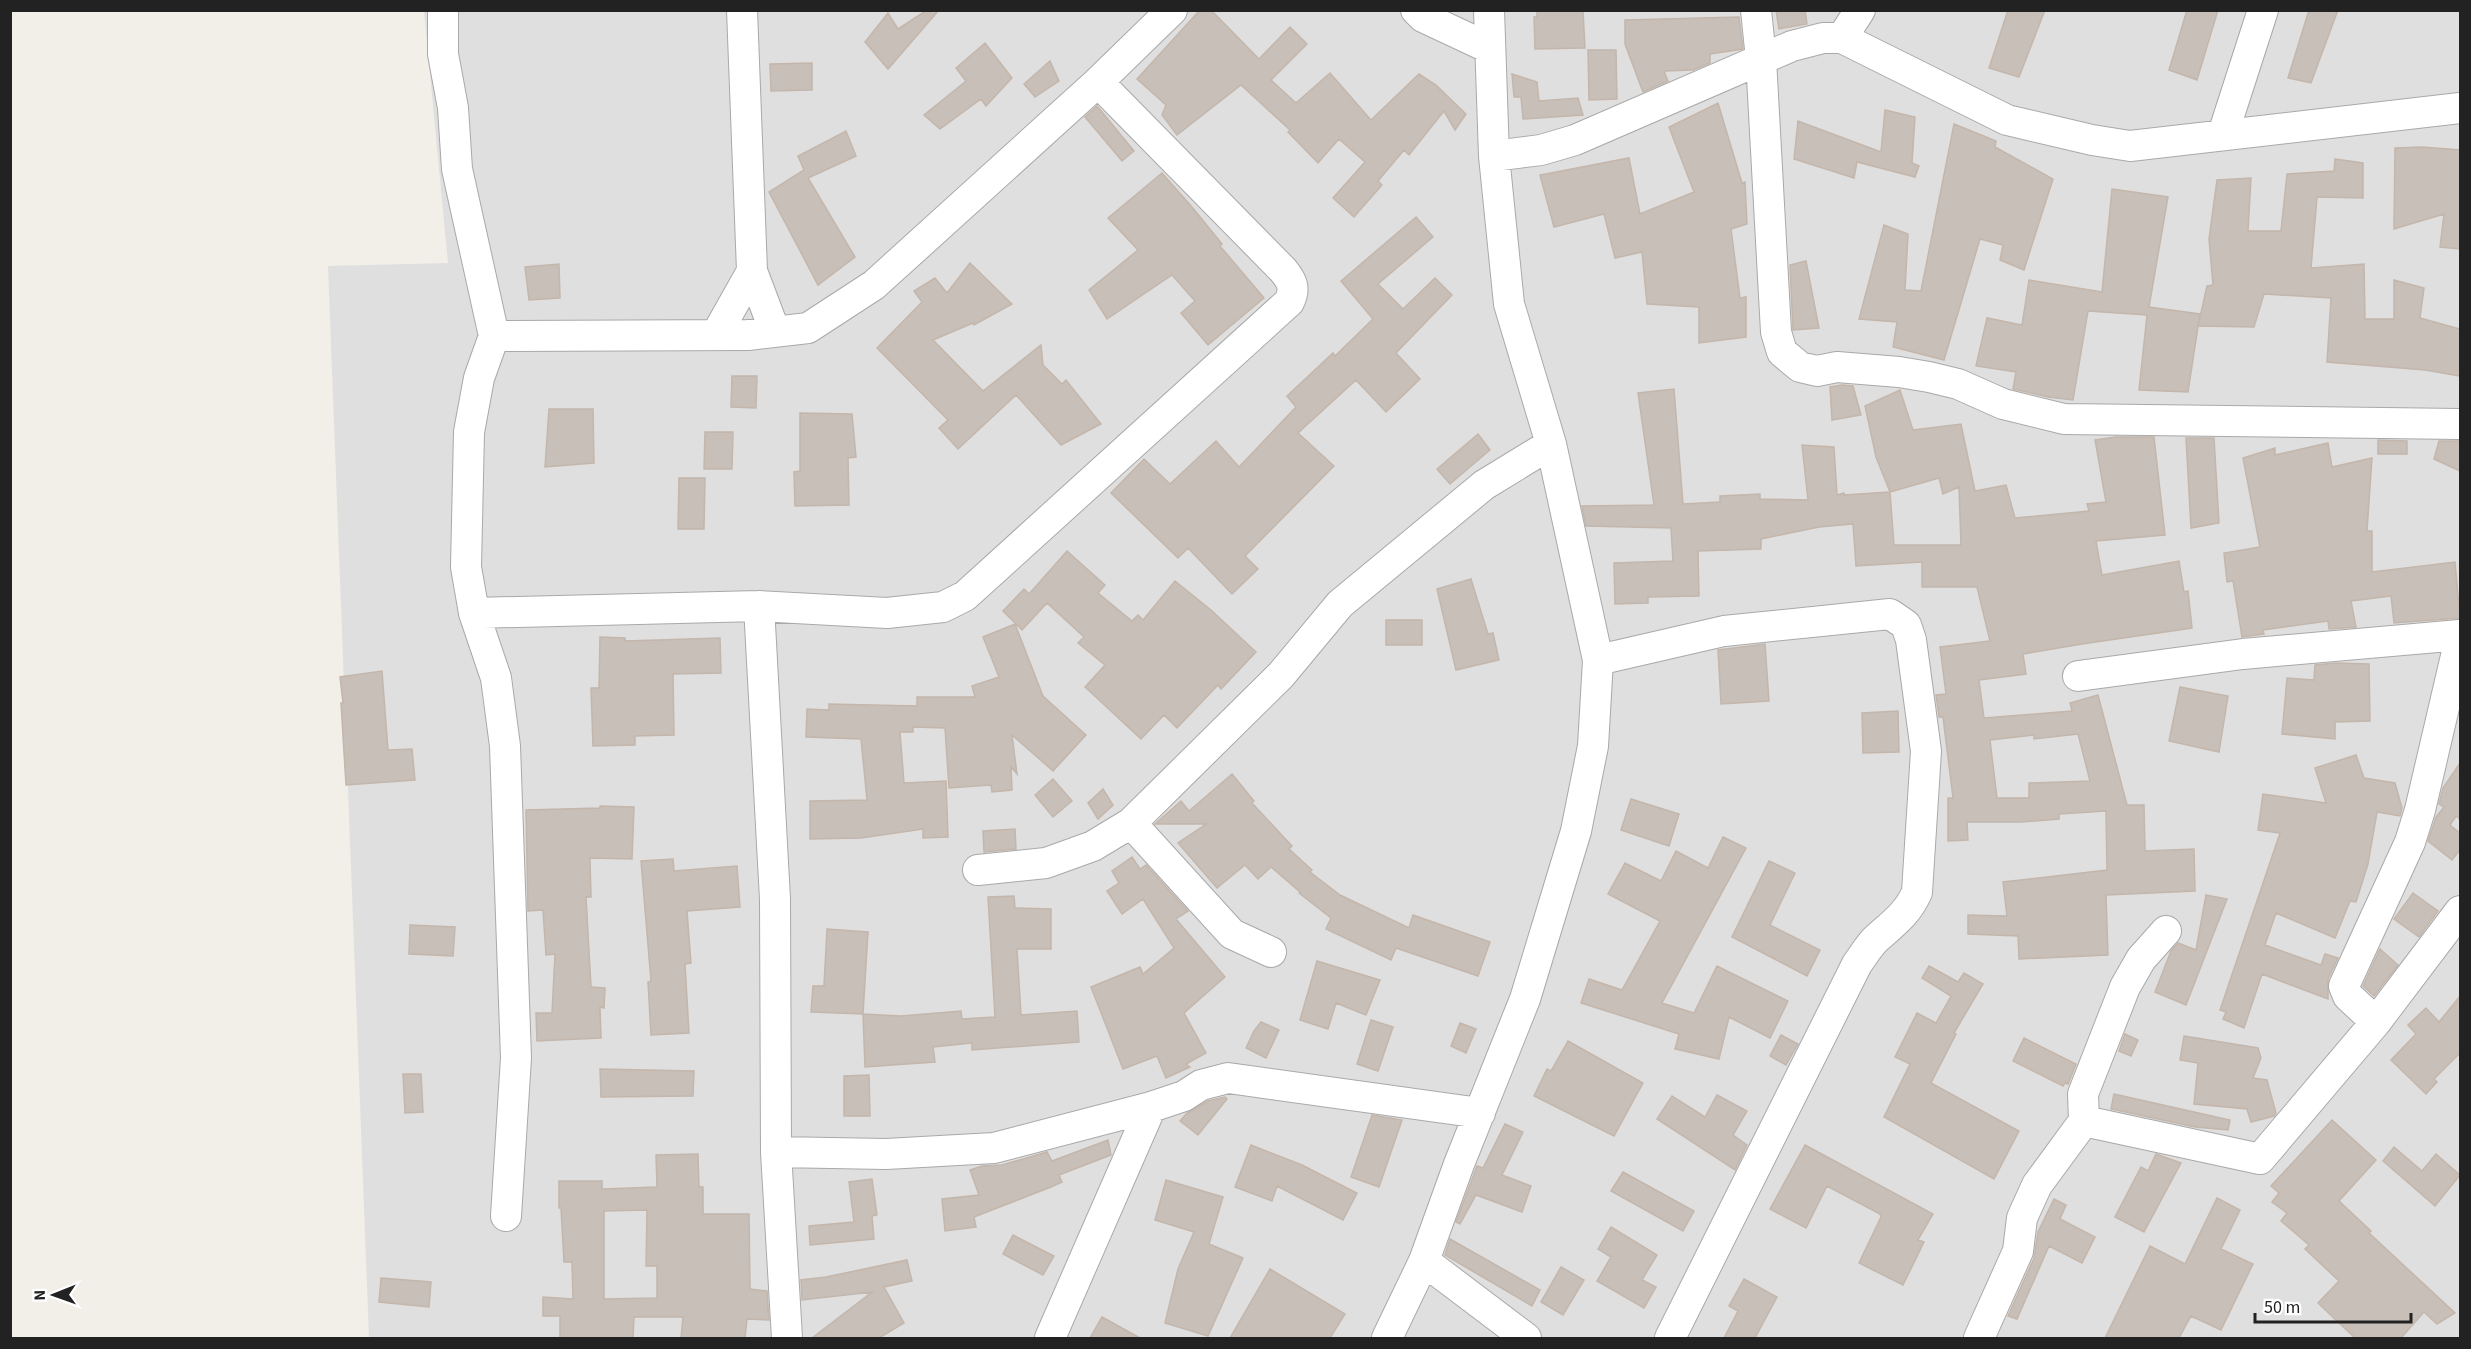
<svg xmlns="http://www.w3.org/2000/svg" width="2471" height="1349" viewBox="0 0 2471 1349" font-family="'Source Sans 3',sans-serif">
	<rect width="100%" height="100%" fill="#f2efe9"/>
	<path fill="#e0dfdf" d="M424,11H2460V1338H369L328,266L448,263Z"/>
	<path fill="#c7bfb8" stroke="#c4b6ab" stroke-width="1.5" fill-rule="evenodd" d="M927,10H939L888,69L865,42L888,13L898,29Z
		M1200,10H1211L1259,59L1290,27L1307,44L1271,80L1296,103L1330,73L1371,120L1419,74L1436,85L1466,114L1455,130L1444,111L1409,155L1404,150L1378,181L1382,185L1354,217L1333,198L1365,162L1339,139L1318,163L1288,132L1290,130L1241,85L1177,135L1162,115L1166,105L1137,79Z
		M1537,10H1583L1585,48L1535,49L1534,17H1537Z
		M1776,10H1805L1807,24L1779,29Z
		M2008,10H2045L2019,77L1989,68Z
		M2187,10H2218L2197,80L2169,70Z
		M2309,10H2338L2311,83L2288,78Z
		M1739,17L1743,49L1710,54V63L1693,70L1664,71L1668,81L1643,92L1625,44V20Z
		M985,43L1012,78L986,106L981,99L940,129L924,115L966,81L956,68Z
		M1588,50H1616L1617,99L1589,100Z
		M1050,61L1059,81L1035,97L1024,84Z
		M812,63V90L771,91L770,64Z
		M1512,74L1537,82L1539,101L1578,98L1583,115L1523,119L1521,97H1514Z
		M1718,103L1742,183L1745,182L1747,224L1731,229L1740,298L1746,297V337L1699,343V307L1647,304L1642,252L1615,258L1604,214L1554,227L1540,175L1629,158L1640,214L1694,192L1669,127Z
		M1097,106L1134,151L1122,161L1085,117Z
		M1885,110L1915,117L1912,163L1919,166L1915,177L1857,162L1854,178L1794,159L1798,121L1881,152Z
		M1954,124L1996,141L1995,147L2053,179L2024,270L2000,260L2003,245L1980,239L1944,360L1893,347L1897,322L1859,319L1884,225L1908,234L1905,290L1921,291Z
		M846,131L856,156L808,178L855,257L818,285L769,192L804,170L798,156Z
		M2422,147L2460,150V249L2440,247L2444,214L2394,229L2395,148Z
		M2335,159L2363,163V198L2317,197L2311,268L2364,264L2365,319H2394V280L2424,288L2420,318L2460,329V376L2425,370L2327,362L2331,298L2264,294L2254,327L2198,326L2207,286L2213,285L2209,239L2217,180L2251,178L2248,231H2281L2287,174L2334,171Z
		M1162,173L1192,207L1222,244L1220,246L1264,298L1208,345L1181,313L1195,301L1172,275L1107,319L1089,290L1138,250L1108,218Z
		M2112,189L2168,197L2149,307L2200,314L2188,392L2139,390L2147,315L2088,311L2073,400L2048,397L2013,389L2016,372L1976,366L1987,318L2022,325L2029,280L2102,292Z
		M1416,217L1433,237L1378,284L1403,309L1435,278L1452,295L1396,353L1420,379L1386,412L1356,380L1298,433L1334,466L1245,556L1258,569L1232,594L1188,548L1178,558L1111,493L1144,459L1170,484L1216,441L1239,467L1296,407L1287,396L1333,353L1335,356L1373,319L1341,281Z
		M1806,261L1819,328L1793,330L1790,265Z
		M970,263L1012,304L974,325L973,323L933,340L983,391L1041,345L1043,365L1062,384L1066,380L1101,424L1061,445L1016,395L958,449L939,428L948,420L877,348L922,302L914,291L935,278L947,293Z
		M559,264L560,298L529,300L525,267Z
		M732,376H757L756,408L731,407Z
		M1842,385L1853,386L1861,415L1832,420L1830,387Z
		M1674,389L1683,504L1720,502V496L1760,494V499L1808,500L1802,445L1834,447L1837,495L1844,493V495L1890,492L1876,457L1865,406L1900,390L1913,430L1961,424L1975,491L2006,485L2015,518L2089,511L2087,504L2106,502L2095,440L2116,437H2154L2165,535L2096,541L2102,575L2179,561L2184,592L2188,591L2192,628L2082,644L2023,654L2026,674L1979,680L1984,718L2072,711L2070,703L2098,695L2127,805H2144L2145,851L2194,849L2195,891L2106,895L2108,955L2019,959L2018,936L1968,934V915L2007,916L2003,882L2107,870L2106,811L2059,814V819L2021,822H1967L1968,840L1948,841V798H1953L1943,717H1939L1936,695L1946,694L1940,647L1990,641L1977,587H1922V562L1856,566L1853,524L1819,527L1761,539V549L1698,551L1699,596L1648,597V603L1615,604L1614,563L1673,561L1671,528L1586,526L1582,506L1654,505L1638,393ZM1939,478L1943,494L1959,487L1961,545H1894L1890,492ZM2078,734L2090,781L2029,783V798H1997L1990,740L2034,735V739Z
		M549,409H593L594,463L545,467Z
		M800,413L852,414L856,457L848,458L849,505L795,506L794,472L800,471Z
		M705,432H733L732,469H704Z
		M1478,434L1490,450L1450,484L1437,469Z
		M2186,438H2214L2219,523L2191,528Z
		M2378,440L2407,441V454H2378Z
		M2439,441H2460V471L2434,459Z
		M2328,443L2332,467L2372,458L2367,531H2372V572L2455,562L2460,618L2394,623L2391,596L2351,601L2356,627L2329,629L2328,621L2263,630L2264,634L2242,637L2233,581L2227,582L2224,553L2260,547L2243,458L2275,448V455Z
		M679,478H705L704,529H678Z
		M1067,551L1105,585L1098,593L1132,621L1138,615L1143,620L1175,581L1211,610L1256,652L1221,689L1218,685L1177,728L1164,715L1141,739L1085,687L1105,665L1078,643L1084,637L1047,603L1022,630L1003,611L1024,589L1029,594Z
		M1471,579L1488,634L1493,633L1499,660L1456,670L1437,589Z
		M1386,620H1422V645H1386Z
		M1015,624L1043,696L1086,735L1053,771L1012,735L1017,774L1011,767L1012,790L992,792L991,785L949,788L945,728L913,727V732H900L904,783L946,781L948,837L923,838V829L861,838L810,839V801L867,800L861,739L806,737L807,709L829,710V704L917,706V697H975L972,686L999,677L983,637Z
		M600,637L625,638V641L720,638L721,673L673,674L674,735L635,736V745L593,746L591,688H599Z
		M1765,644L1769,701L1721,704L1718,650Z
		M2336,663L2369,664L2370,721L2335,722V739L2282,734L2287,678L2314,680L2315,665Z
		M382,671L388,750L412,749L415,780L346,785L341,703H343L340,677Z
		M2180,687L2228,696L2219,752L2169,741Z
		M1898,711L1899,752L1863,753L1862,713Z
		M2356,755L2364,778L2395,783L2402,808L2400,816L2377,812L2368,864L2356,902L2350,901L2335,938L2276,913L2265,945L2321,965L2325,954L2338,958L2328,979V999L2262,974L2244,1028L2223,1019L2226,1012L2220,1010L2280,833L2258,830L2263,794L2326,803L2315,768Z
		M2460,763V819L2456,816L2450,825L2460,833V850L2452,860L2428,841L2436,817L2444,807L2439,804L2443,788Z
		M1232,774L1254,801L1252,803L1292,846L1289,849L1312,870L1310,872L1340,895L1409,928L1413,915L1490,942L1478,976L1396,948L1391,960L1326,929L1331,918L1299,893L1300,892L1271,867L1258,879L1245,865L1217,888L1178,843L1206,824H1155L1181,801L1189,811Z
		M1053,779L1072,801L1053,817L1035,795Z
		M1103,789L1113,805L1098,819L1088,803Z
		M1631,799L1679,814L1669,846L1621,830Z
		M600,806L634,807L632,859L590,858L591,897H586L591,987L605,988L604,1008L600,1007L601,1038L537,1041L536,1013H552L555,954L546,955L543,910L528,911L526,810L600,808Z
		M1015,829L1016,849L984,852L983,831Z
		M1723,837L1746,848L1662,1003L1694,1013L1717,966L1788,1001L1770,1038L1729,1017L1719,1059L1675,1049L1679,1034L1581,1003L1589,979L1622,990L1660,921L1608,894L1625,863L1661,881L1676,851L1708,868Z
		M1132,857L1140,869L1146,865L1188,911L1176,919L1225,977L1184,1013L1206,1053L1186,1064L1190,1067L1166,1078L1157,1056L1123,1069L1091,987L1140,967L1143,974L1174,948L1143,899L1122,914L1107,891L1119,883L1112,871Z
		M673,859L674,871L737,866L740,907L687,911L691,963L685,964L689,1033L651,1035L648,982L651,981L641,861Z
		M1769,861L1795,873L1770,925L1820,950L1807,976L1732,937Z
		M2413,893L2438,911L2419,937L2394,919Z
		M2206,895L2227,899L2186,1005L2155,992L2171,951L2178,943L2196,950Z
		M1014,896L1015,908L1051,909V949H1017L1021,1015L1077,1011L1079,1042L972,1050V1043L933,1047L935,1062L865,1067L863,1014L901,1016L961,1011L962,1019L995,1017L988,897Z
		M410,925L455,927L453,956L409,954Z
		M827,929L868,932L863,1014L811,1012L813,986H824Z
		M2380,949L2398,965L2374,996L2363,986Z
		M1317,961L1380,980L1366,1015L1336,1003L1328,1029L1300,1020Z
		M1929,966L1958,982L1964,973L1983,984L1954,1033L1956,1034L1931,1083L2019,1131L1994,1179L1884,1117L1910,1064L1895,1057L1917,1013L1936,1023L1951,996L1922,978Z
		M2460,996V1053L2434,1079L2437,1082L2426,1094L2391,1060L2416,1034L2408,1025L2426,1008L2439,1022Z
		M1371,1020L1393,1027L1378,1071L1357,1064Z
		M1261,1022L1279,1030L1266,1058L1246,1048L1254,1031Z
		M1460,1023L1476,1029L1466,1053L1451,1046Z
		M2125,1034L2138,1040L2131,1056L2119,1051Z
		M1781,1035L1798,1044L1786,1065L1770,1056Z
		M2184,1036L2258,1048L2261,1058L2253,1078L2267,1080L2276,1113L2274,1116L2251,1122L2247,1109L2194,1104L2198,1063L2180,1060Z
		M2024,1038L2076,1064L2068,1084L2065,1083L2063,1086L2013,1061Z
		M1568,1041L1643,1083L1614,1136L1534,1096L1547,1069L1551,1071Z
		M600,1069L694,1071L693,1096L601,1097Z
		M403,1074H421L423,1112L405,1113Z
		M869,1075L870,1116H844V1076Z
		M2114,1094L2230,1120L2228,1130L2195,1127L2111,1109Z
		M1717,1095L1747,1111L1733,1135L1747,1145L1735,1170L1657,1119L1672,1096L1705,1117Z
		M1225,1097L1227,1099L1198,1135L1180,1121L1187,1113L1208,1101Z
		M1372,1115L1402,1120L1379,1187L1351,1177Z
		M2332,1120L2376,1160L2339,1201L2371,1231L2369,1233L2455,1313L2437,1324L2424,1312L2401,1338H2355L2318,1303L2339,1281L2305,1249L2309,1245L2281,1221L2287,1213L2272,1202L2279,1193L2271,1186Z
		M1505,1124L1523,1132L1502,1175L1531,1186L1522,1212L1476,1195L1460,1224L1456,1222L1477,1166L1483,1168Z
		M1108,1140L1111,1155L1059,1175L1062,1182L1051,1187L974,1217L976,1227L945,1231L942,1199L979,1195L970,1170L982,1166L1002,1165L1047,1152L1052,1161Z
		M1251,1145L1302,1165L1357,1193L1343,1220L1277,1186L1272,1201L1235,1187Z
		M1805,1145L1933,1214L1918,1240L1924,1242L1903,1285L1859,1263L1881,1217L1880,1214L1827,1186L1806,1228L1770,1209Z
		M2394,1147L2422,1171L2436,1154L2460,1175L2435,1206L2383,1161Z
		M698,1154L699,1187H703V1214H749L750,1289L767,1291L769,1320L747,1319L745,1338H681L683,1317H634L633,1338H560V1316H543V1297L573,1299L572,1262H564L561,1208H559V1181H602V1189L657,1187L656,1155ZM647,1210L646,1266H657V1298L604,1299V1211Z
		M2156,1154L2181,1163L2144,1232L2115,1217L2141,1167L2148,1171Z
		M1623,1172L1694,1211L1683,1231L1611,1191Z
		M872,1179L877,1215L872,1216L874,1239L810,1245L809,1226L854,1222L849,1182Z
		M1166,1180L1223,1197L1209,1244L1243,1258L1208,1336L1165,1323L1178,1269L1194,1232L1155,1220Z
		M2217,1198L2240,1210L2221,1249L2253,1264L2221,1330L2191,1316L2179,1338H2105L2150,1246L2185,1264Z
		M2054,1199L2066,1205L2060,1219L2095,1237L2082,1263L2049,1246L2017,1319L2008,1316L2034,1258L2038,1232Z
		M1611,1227L1657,1255L1642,1280L1656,1287L1644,1308L1597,1281L1611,1257L1598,1249Z
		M1013,1235L1054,1256L1043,1275L1003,1254Z
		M1450,1239L1540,1290L1532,1306L1445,1255Z
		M907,1260L912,1281L884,1287L904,1323L879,1338H812L872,1292L802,1300L801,1280L826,1277Z
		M1561,1267L1584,1280L1563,1315L1541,1302Z
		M1270,1269L1345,1314L1330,1338H1230Z
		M381,1278L431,1282L429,1307L379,1302Z
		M1744,1279L1777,1297L1755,1338H1724L1738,1311L1729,1306Z
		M1102,1317L1140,1338H1090Z"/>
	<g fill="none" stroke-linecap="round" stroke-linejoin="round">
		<defs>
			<path id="minor" d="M443,10V54L453,108L457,169L494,336L479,378L469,432L466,567L474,613L496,678L505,746L516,1058L506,1216
				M1416,10L1423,17L1489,48
				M1756,10L1761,59L1776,332L1782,352L1800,367L1817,371L1837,367L1899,372L1929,377L1958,384L2003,404L2064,419L2460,424
				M1842,38L1860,10
				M2223,134L2263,10
				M1494,156L1541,150L1575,140L1792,46L1823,38H1842L2007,120L2092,140L2130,146L2460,108
				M752,271L775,332
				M716,335L752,271L742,10
				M494,336L748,335L808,328L874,285L1098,82L1172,10
				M759,606L775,899L776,1152L787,1338
				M474,613L759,606L887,613L943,607L965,596L1289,302C1296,288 1292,281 1283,270L1098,82
				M1598,660L1724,631L1890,614L1906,625L1911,640L1926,751L1917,892C1908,913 1894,923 1877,938C1869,945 1864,955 1857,964L1670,1338
				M2078,676L2243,654L2460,635
				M1131,823L1232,934L1271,952
				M978,870L1046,863L1093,846L1131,823L1281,675L1340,604L1484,485L1551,444
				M2376,1022L2348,996L2344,986L2410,842L2420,810L2460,639
				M2084,1121L2260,1159L2376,1022L2460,911
				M776,1152L886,1154L994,1148L1151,1107L1184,1096L1201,1085L1228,1078L1480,1113
				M1424,1261L1526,1338
				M1050,1338L1151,1107
				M1387,1338L1424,1261L1459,1164L1525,999L1576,831L1593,746L1598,660L1551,444L1509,304L1494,156L1489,10
				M1979,1338L2018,1251L2022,1218L2037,1185L2084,1121L2083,1094L2125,987L2141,959L2166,931"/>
		</defs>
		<use href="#minor" stroke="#a9a9a9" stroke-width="32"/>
		<use href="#minor" stroke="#fff" stroke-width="30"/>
	</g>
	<rect width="2471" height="1349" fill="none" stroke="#222222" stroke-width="24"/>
	<g transform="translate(54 1295) rotate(269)" stroke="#ffffff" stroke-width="4.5" paint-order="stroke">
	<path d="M0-4.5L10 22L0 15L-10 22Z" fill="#222222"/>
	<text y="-9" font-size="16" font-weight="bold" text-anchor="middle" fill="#222222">N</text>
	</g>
	<path d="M2255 1313v9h156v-9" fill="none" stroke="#222222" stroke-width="3"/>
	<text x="2264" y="1313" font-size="18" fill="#222222" stroke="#ffffff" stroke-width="4.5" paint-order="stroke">50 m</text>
</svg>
